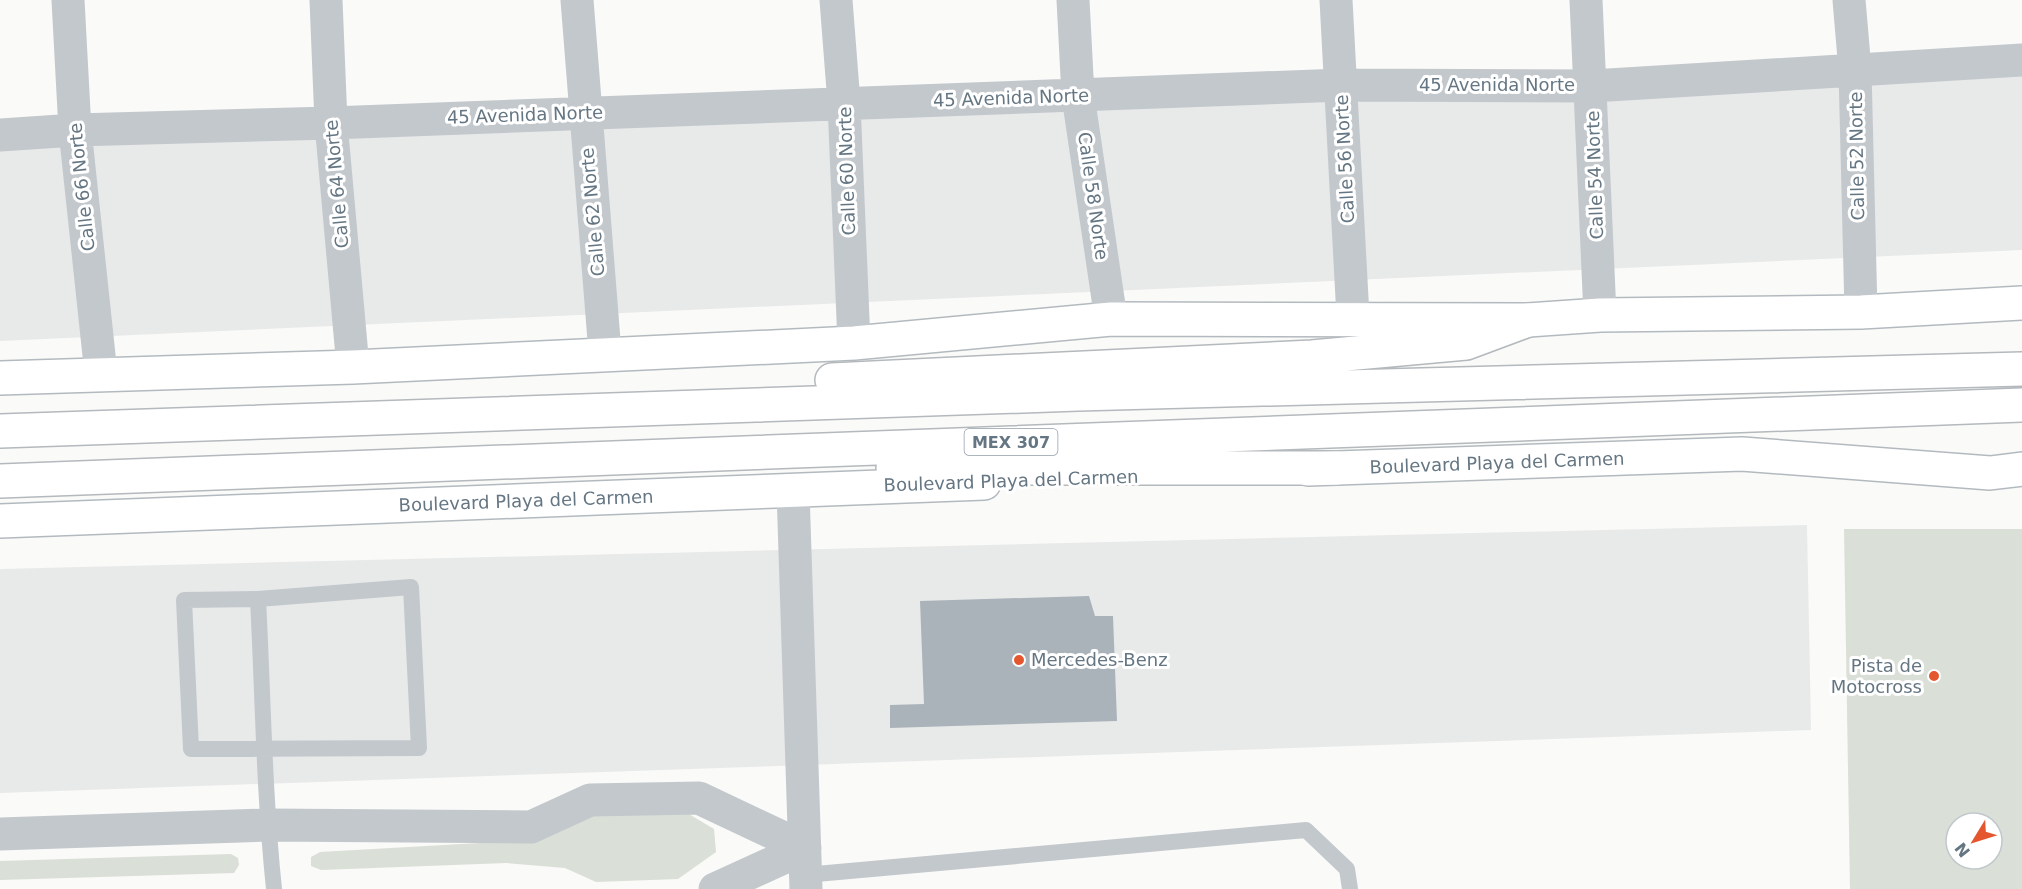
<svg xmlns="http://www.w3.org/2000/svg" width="2022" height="889" viewBox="0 0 2022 889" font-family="'DejaVu Sans',sans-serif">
	<rect width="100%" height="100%" fill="#fafaf8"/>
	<path fill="#e8e9e9" d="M2022,58V250L0,341V140Z
		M1807,525L1811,730L0,793V569Z"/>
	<path fill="#dadfd7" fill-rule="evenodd" d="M1844,529H2022V889H1850ZM1956,823H1992V859H1956Z
		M677,807L714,829L716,852L678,879L596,882L565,868L506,863L321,870L311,866V857L320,852L515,841L593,810Z
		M231,854L238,858L239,865L234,873L0,880V861Z"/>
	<path fill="#aab3b9" d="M1089,596L1095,616H1113L1117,721L890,728V705L924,704L920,601Z"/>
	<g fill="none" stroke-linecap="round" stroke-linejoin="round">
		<defs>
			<path id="secondary" d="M0,378L353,367L854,343L1111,319L1528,320L1600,315L1861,312L2022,303
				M1308,469L1742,454L1990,473L2022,469
				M0,521L984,483"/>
			<path id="trunk" d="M832,380L1312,357L1466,343L1528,320
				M0,431L1078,394L2022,369
				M893,468H1337
				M0,481L2022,405"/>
		</defs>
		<use href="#secondary" stroke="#b3babf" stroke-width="36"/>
		<use href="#trunk" stroke="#b4b9bd" stroke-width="36"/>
		<path stroke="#c3c8cc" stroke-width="16" d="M258,599L184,600L191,749L419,748L411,587L258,599C263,696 264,793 274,889
			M805,875L1306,830L1347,869L1350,889"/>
		<path stroke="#c3c8cc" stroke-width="33" d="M68,0L75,130L101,374
			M326,0L331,123L353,367
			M577,0L605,353
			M836,0L844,103L854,343
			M1073,0L1078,96L1111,319
			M1336,0L1353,317
			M1586,0L1600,315
			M1849,0L1855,70L1861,312
			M0,135L75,130L331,123L1342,85L1592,86L2022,60
			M793,491L806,889
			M0,834L267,825L531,827L590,800L699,798L805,848
			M715,889L805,848"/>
		<use href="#secondary" stroke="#fff" stroke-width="33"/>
		<use href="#trunk" stroke="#fff" stroke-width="33"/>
	</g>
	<g fill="#e4572e" stroke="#fff" stroke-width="2">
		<circle cx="1019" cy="660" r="6"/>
		<circle cx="1934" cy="676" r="6"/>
	</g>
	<g text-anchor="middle" stroke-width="6" stroke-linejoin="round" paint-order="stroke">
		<rect fill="#fff" stroke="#939fa8" stroke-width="1.5" x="964.5" y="429" width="93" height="26" rx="4.5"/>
		<g font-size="16" font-weight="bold" fill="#657683">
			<text x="1011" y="448">MEX 307</text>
		</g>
		<g font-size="18" fill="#657683" stroke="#fff">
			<text x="1497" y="91">45 Avenida Norte</text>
			<text transform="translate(1011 98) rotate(-2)" y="6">45 Avenida Norte</text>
			<text transform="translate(525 115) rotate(-2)" y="6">45 Avenida Norte</text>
			<text transform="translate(1857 156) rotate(-91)" y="6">Calle 52 Norte</text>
			<text transform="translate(1345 159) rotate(-93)" y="6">Calle 56 Norte</text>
			<text transform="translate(847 171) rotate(-92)" y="6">Calle 60 Norte</text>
			<text transform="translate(1595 175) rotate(-92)" y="6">Calle 54 Norte</text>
			<text transform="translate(337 184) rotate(-95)" y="6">Calle 64 Norte</text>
			<text transform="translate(82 187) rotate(-96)" y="6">Calle 66 Norte</text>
			<text transform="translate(1093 196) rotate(82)" y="6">Calle 58 Norte</text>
			<text transform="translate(593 212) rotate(-95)" y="6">Calle 62 Norte</text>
			<text transform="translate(1497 463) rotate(-2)" y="6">Boulevard Playa del Carmen</text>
			<text transform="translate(1011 481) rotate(-2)" y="6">Boulevard Playa del Carmen</text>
			<text transform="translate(526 501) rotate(-2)" y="6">Boulevard Playa del Carmen</text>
		</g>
		<g font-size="18" fill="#657683" stroke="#fff" text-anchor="start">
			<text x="1031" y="666">Mercedes-Benz</text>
			<text x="1922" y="672" text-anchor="end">Pista de<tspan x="1922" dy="21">Motocross</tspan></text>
		</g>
	</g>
	<g transform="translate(1974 841) rotate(232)"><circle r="28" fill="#ffffff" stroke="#c1c8cd" stroke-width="1.5"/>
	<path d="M0-4.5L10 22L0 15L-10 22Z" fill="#e4572e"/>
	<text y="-9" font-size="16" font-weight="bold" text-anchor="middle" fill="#657683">N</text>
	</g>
</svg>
